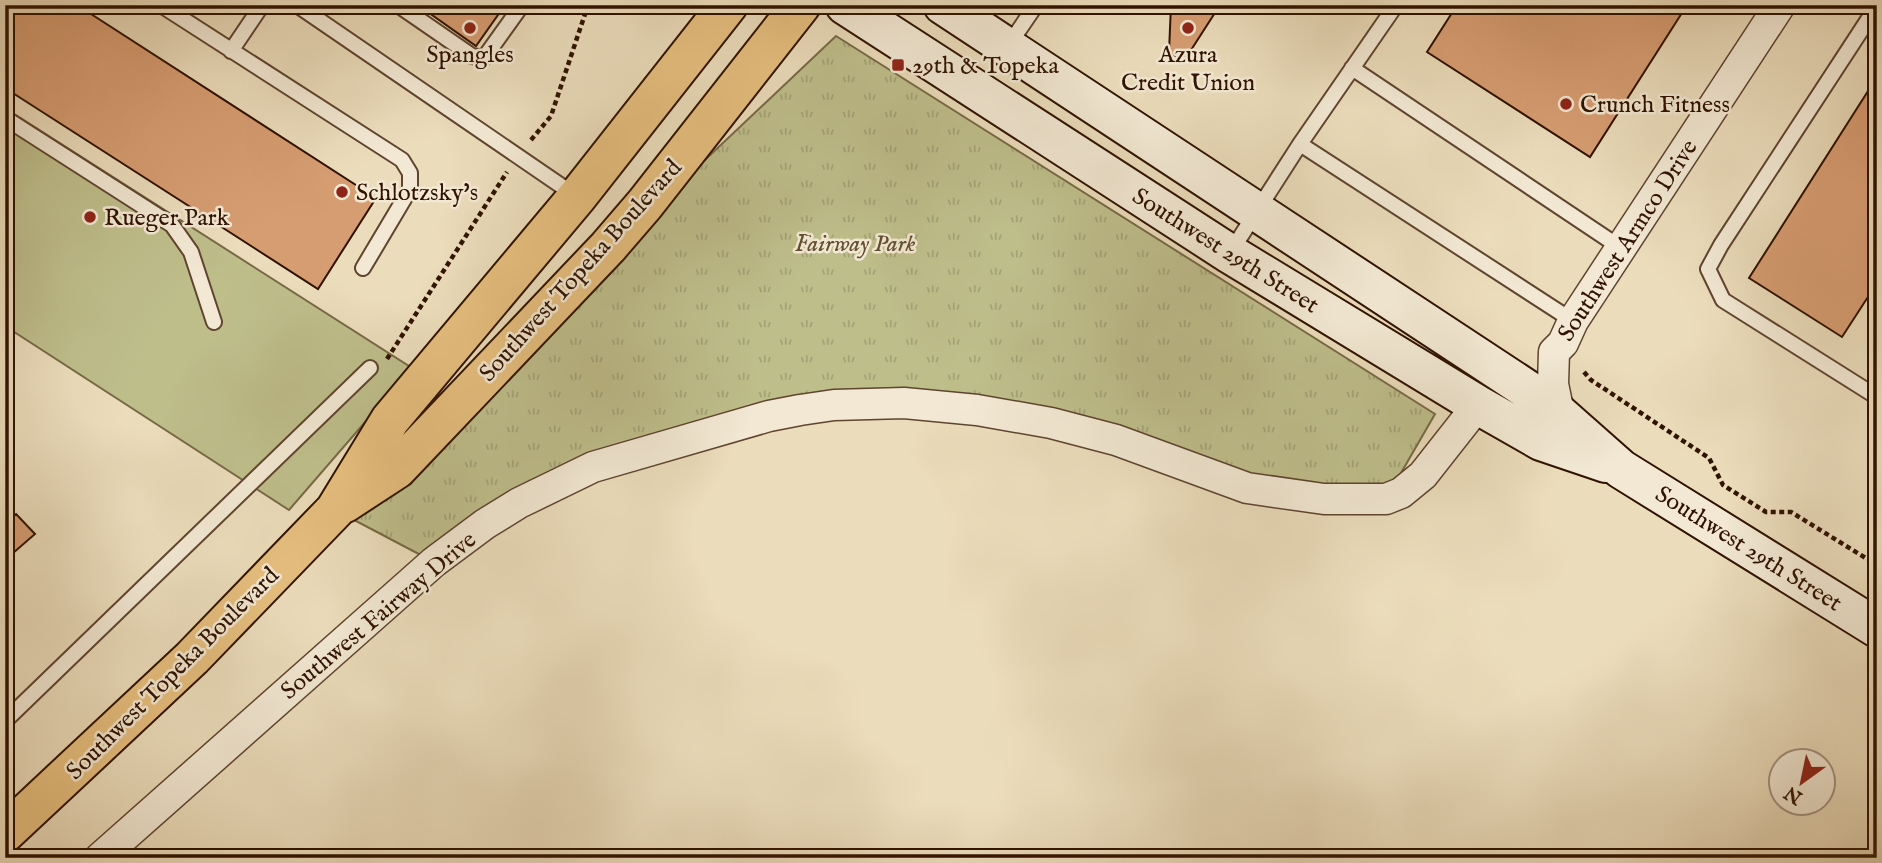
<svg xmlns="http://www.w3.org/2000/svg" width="1882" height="863" viewBox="0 0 1882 863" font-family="'IM FELL English',serif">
	<defs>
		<pattern id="park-tufts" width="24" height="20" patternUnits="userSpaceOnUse" patternTransform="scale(1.75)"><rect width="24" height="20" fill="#bebe8b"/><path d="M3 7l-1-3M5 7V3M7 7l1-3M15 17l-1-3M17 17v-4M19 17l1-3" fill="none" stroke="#a4a276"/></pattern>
	</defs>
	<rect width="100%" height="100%" fill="#ebdcbb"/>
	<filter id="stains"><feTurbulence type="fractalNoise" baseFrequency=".00286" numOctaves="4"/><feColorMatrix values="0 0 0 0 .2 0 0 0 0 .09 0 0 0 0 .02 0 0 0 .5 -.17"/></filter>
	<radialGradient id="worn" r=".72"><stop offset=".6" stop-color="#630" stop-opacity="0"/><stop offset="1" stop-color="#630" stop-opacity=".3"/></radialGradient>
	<path fill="#bebe8b" stroke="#776846" stroke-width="2" d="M5,108L412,368L289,510L5,326Z"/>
	<path fill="url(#park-tufts)" stroke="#776846" stroke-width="2" d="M836,36L1435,414L1386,499L1247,488L1051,423L834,405L593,467L434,562L335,510Z"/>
	<path fill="#d79d72" stroke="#301200" stroke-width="2" d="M5,5H77L376,198L318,289L5,88Z
		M429,5H505L476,46L425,10Z
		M1171,5H1220L1184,61L1169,52Z
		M1457,5H1687L1590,157L1427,52Z
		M1877,77V283L1842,337L1749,278Z
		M16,514L35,534L5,560V523Z"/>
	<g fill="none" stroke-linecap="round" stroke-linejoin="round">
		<defs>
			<path id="service" d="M161,5L402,160L410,173V189L363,268
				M297,5L576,196
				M398,5L472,56L484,58L522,5
				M1877,6L1721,245L1708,269L1723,300L1877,397
				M1008,46L1036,5
				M231,51L262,5
				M1352,68L1621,248
				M5,118L172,225L191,252L214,322
				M1300,144L1573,321
				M1230,253L1300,144L1396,5
				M5,721L370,368"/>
			<path id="minor" d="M1559,413L1553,384L1554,352L1563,343L1573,321L1780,5
				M100,858L434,562L485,524L519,503L593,467L769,416L800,410L834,405L904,403L977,410L1051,423L1116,440L1247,488L1324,499H1386L1401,493L1423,475L1478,405"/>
			<path id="secondary" d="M845,5L1230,254L1478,405L1541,441L1606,463
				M943,5L1543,400L1621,469L1877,628"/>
			<path id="primary" d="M345,503L397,469L608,247L645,204L801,5
				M5,833L192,658L335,510L390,420L577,197L728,5"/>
		</defs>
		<use href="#service" stroke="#5f442f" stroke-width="18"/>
		<use href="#minor" stroke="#5f442f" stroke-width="33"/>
		<use href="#secondary" stroke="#301200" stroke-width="42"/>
		<use href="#primary" stroke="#301200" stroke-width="42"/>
		<path stroke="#301200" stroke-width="4.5" stroke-dasharray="5 3.5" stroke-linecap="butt" d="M531,140L551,116L588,5
			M387,359L507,172
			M1584,372L1591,380L1709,458L1723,485L1766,512H1791L1877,565"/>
		<use href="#service" stroke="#f2e8d3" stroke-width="14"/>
		<use href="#minor" stroke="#f2e8d3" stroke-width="30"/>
		<use href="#secondary" stroke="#f2e8d3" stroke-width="38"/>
		<use href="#primary" stroke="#e6be7e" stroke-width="38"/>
	</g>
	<g fill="#8f2418" stroke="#f2e8d3" stroke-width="2.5">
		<circle cx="470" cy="28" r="7"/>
		<circle cx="1188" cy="28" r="7"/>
		<rect x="891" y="58" width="14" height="14" rx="3.5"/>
		<circle cx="1566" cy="104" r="7"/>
		<circle cx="342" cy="192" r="7"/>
		<circle cx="90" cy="217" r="7"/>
	</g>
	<g text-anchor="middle" stroke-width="5" stroke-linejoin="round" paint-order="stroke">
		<g font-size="24" fill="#301200" stroke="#f2e8d3" text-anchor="start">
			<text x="470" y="62" text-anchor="middle">Spangles</text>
			<text x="1188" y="62" text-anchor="middle">Azura<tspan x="1188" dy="28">Credit Union</tspan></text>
			<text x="912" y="73">29th &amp; Topeka</text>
			<text x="1580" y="112">Crunch Fitness</text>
			<text x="356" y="200">Schlotzsky's</text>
			<text x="104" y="225">Rueger Park</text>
		</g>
		<g font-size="24" fill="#301200" stroke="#f2e8d3">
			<text transform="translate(1627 240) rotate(-57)" y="8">Southwest Armco Drive</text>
			<text transform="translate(1226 250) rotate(32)" y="8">Southwest 29th Street</text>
			<text transform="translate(580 270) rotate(-48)" y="8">Southwest Topeka Boulevard</text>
			<text transform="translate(1749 548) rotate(32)" y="8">Southwest 29th Street</text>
			<text transform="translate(378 615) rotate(-40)" y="8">Southwest Fairway Drive</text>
			<text transform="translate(172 673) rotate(-45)" y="8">Southwest Topeka Boulevard</text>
		</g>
		<g font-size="24" font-style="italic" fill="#624e31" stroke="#f2e8d3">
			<text x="855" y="251">Fairway Park</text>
		</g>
	</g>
	<rect width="1882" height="863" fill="none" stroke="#ebdcbb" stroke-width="28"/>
	<rect x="7" y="7" width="1868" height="849" fill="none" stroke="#301200" stroke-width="3.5"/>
	<rect x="14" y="14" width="1854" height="835" fill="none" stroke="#301200" stroke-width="2"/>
	<g transform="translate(1802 782) rotate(213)"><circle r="33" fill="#f2e8d3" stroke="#a4927f" stroke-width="2"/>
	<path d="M0-5L12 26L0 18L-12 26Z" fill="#8f2418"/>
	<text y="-10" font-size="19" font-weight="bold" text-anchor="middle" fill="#301200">N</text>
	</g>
	<rect width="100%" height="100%" filter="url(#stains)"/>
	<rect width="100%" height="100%" fill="url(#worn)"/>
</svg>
